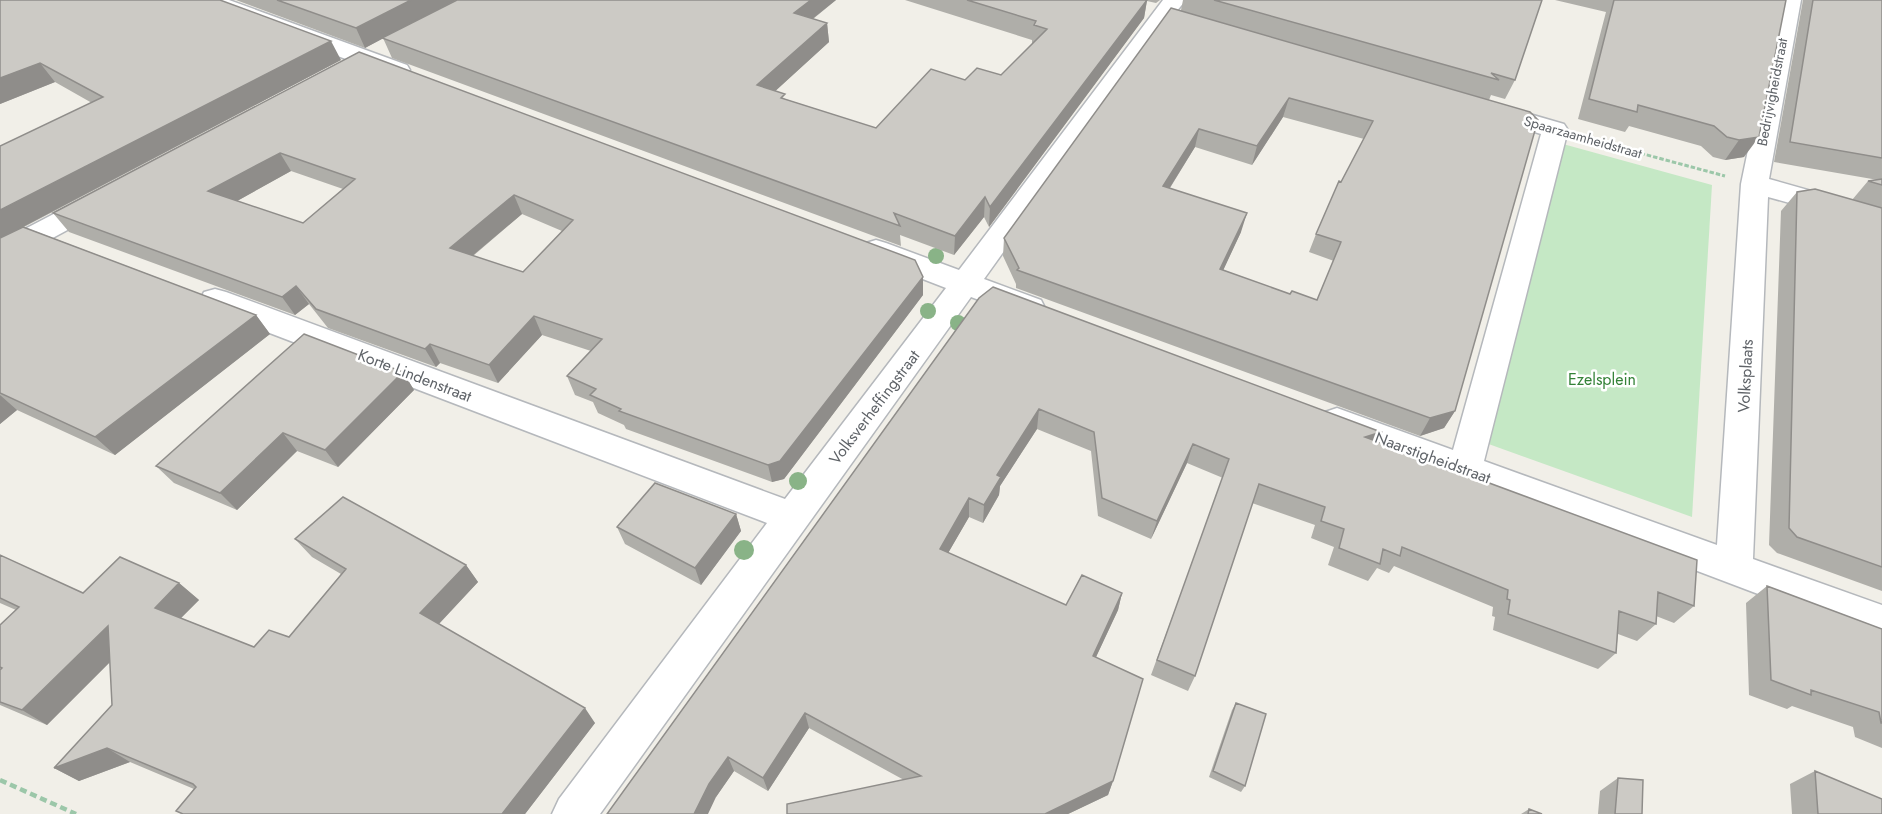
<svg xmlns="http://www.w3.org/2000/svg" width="1882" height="814" viewBox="0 0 1882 814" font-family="Jost,sans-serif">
	<rect width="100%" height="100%" fill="#f1efe8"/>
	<path fill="#c5e8c5" d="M1563,144L1712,185L1692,517L1483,442Z"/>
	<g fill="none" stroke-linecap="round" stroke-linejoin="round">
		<defs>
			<path id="street" d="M197,0H229L407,65L410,70L407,75L398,77L389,75L200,5Z
				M1163,0H1186L1170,19L984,279L1041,300L1045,308L1041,316L1030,319L971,297L600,814H552L559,799L767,523L204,308L200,300L204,292L215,289L226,292L785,499L946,288L866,257L862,250L866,243L876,240L886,243L959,270Z
				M1779,0H1801L1769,179L1882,211V229L1768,197L1753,559L1882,605V641L1325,430L1320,421L1325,412L1337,408L1453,450L1541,134L1486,117L1482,112L1486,107L1495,104L1564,124L1568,130L1484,461L1717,545L1741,184Z
				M100,192L110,195L114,201L110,207L10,261L0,264V242L90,195Z"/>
		</defs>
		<use href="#street" stroke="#b5b8bc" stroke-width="3"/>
		<path stroke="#9cc7a9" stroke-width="3" stroke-dasharray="4.5 2" stroke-linecap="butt" d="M1584,138L1725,176"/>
		<path stroke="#9cc7a9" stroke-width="4.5" stroke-dasharray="7 4" stroke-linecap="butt" d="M0,780L76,814"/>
		<use href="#street" fill="#fff" fill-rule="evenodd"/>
	</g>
	<g fill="#89b387">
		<circle cx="936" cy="256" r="8"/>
		<circle cx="928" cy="311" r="8"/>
		<circle cx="958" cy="323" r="8"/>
		<circle cx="798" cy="481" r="9"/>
		<circle cx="744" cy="550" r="10"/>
	</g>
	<path fill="#afaea9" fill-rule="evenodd" d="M0,0L341,60L24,227L256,315L270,334L115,455L17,410L0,424V146L92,103L55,82L0,104Z
		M236,0H836L813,19L827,23L829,42L775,91L785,99L876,128L965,80L1001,75L1032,44V40L905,0H1160L1156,3L1147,1L1144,18L989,227L984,217L954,255L900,235L901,246L392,58L383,38L365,48Z
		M1183,0H1542L1515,80L1505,99L1491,95L1489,100L1455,411L1444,428L1420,436L1016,288V284L1003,256L1004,238L1181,10ZM1283,117L1364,139L1341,182L1316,234L1309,252L1334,261L1317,300L1290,294L1223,270L1241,232L1170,188L1195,147L1252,165Z
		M1555,0H1786L1744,157L1725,160L1713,157L1701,146L1629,126L1625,132L1578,119L1606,12Z
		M1803,0H1882V591L1777,553L1769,545L1781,211L1797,192L1852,200L1868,181L1878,180L1774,162Z
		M359,52L923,295L784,479L772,482L626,429L624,425L598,413L593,402L575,395L567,376L591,351L542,335L498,383L440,363L436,367L328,328L309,304L295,315L69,232L53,213ZM291,171L343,189L303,223L237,201ZM522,214L562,231L523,272L473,256Z
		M979,298L1376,441L1694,606L1674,623L1656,616V624L1637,641L1618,634L1616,653L1598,669L1493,630L1495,617L1492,616L1493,607L1394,566L1389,573L1377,568L1368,581L1328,565L1334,547L1311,538L1315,525L1252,503L1195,676L1188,691L1151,675L1223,478L1187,463L1151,539L1098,516L1091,451L1037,429L1000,486L999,495L983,523L969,517L948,553L1066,605L1122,593L1118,610L1096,657L1113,781L1108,795L1068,814H787L904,780L809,728L768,791L734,771L716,797L607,814Z
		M403,372L414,390L338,467L297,451L237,510L174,483L156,466Z
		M736,514L741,531L701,585L625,544L617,527Z
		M295,539L466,565L478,582L439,624L595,723L525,814H182L176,811L194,789L130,762L79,781L54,768L112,705L110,662L47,725L0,705V625L16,610L0,603V555L83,593L179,583L199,600L181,618L254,647L289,637L341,574L312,557Z
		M1767,586L1882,629V748L1855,737L1853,727L1792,706L1787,709L1749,695L1746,603Z
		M1236,703L1245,786L1241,792L1209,777L1232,710Z
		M1815,771L1882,814H1792L1790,784Z
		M1618,778L1642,814H1598L1600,791Z
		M1529,809L1542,814H1521Z"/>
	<path fill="#8f8d8a" d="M411,0H456L365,48L356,28Z
		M811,0H836L796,32L794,13Z
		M1147,0L1144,18L989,227L990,207Z
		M827,23L829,42L760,105L757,85Z
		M331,41L341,60L0,239V210Z
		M40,63L55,82L0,104V78Z
		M1289,98L1283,117L1252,165L1257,146Z
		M1199,129L1195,147L1159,205L1163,186Z
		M1759,137L1744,157L1725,160L1739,140Z
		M280,153L291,171L221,210L208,191Z
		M514,195L522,214L459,267L450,248Z
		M985,197L984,217L954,255L955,236Z
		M1247,213L1241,232L1215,288L1220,269Z
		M923,277V295L784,479L772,482L768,465Z
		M296,286L309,304L295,315L282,297Z
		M256,315L270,334L115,455L95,437Z
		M534,316L542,335L498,383L489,365Z
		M430,344L440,363L436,367L425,349Z
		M403,372L414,390L338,467L325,450Z
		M0,395L17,410L0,424Z
		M1039,409L1037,429L1000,486L999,495L983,523L984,505L997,475Z
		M1455,411L1444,428L1420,436L1430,418Z
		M1381,432L1371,450L1365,437Z
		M283,433L297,451L237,510L220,493Z
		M1193,444L1187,463L1151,539L1157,521Z
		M969,498V517L940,567V549Z
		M736,514L741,531L701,585L695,568Z
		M466,565L478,582L434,629L420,613Z
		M179,583L199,600L175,624L155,608Z
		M1122,593L1118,610L1089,672L1093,656Z
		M108,626L130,642L47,725L22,710Z
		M585,708L595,723L525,814H502Z
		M805,713L809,728L768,791L763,778Z
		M107,748L130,762L79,781L54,768Z
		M728,757L734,771L716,797L708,814H694L709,784Z
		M1113,781L1108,795L1068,814H1045Z"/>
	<path fill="#cccac5" stroke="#8f8d8a" stroke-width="1.5" fill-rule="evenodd" d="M0,0H220L331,41L0,210V146L103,97L40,63L0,78Z
		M277,0H411L356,28Z
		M457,0H811L794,13L827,23L757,85L785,94L781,98L876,128L931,69L965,80L977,68L1001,75L1047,29L1034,25L1036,21L967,0H1147L990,207L985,197L955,236L894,213L900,226L382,38Z
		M1214,0H1542L1515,80L1491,73L1499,80Z
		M1614,0H1786L1759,137L1739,140L1727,137L1714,126L1638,105L1637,112L1589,99Z
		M1813,0H1882V158L1790,142Z
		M1171,8L1530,112L1538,120L1455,411L1430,418L1017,270L1019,268L1004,238ZM1289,98L1373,121L1341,182L1339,181L1316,234L1341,242L1317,300L1292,291L1290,294L1220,269L1247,213L1163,186L1199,129L1257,146Z
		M359,52L915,260L923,277L780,461L768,465L619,411L621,409L590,395L596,389L567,376L602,339L534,316L489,365L430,344L425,349L316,309L296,286L282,297L53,213ZM280,153L355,179L303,223L208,191ZM514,195L573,220L523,272L450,248Z
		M1882,179V185L1868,181Z
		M1815,189L1882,208V567L1797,537L1789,528L1797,192Z
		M23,227L256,315L95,437L0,393V238Z
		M993,287L1381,432L1365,437L1697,560L1694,606L1658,592L1656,624L1619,611L1616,653L1508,614L1510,600L1507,599L1508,590L1402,547L1400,556L1383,549L1380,564L1339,548L1344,529L1321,521L1325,507L1259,484L1195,676L1157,660L1229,459L1193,444L1157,521L1102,498L1094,432L1039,409L997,475L1001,477L984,505L969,498L940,549L1066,605L1082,575L1122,593L1093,656L1143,679L1113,781L1045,814H787V804L921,776L805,713L763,778L728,757L709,784L694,814H607L979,298Z
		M304,334L403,372L325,450L283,433L220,493L156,466Z
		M655,483L736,514L695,568L617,527Z
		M343,497L466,565L420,613L585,708L502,814H183L176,811L196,787L193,784L107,748L54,768L112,705L108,626L22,710L0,702V670L2,668L0,667V625L19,607L0,598V555L83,593L120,557L179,583L155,608L254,647L269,630L289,637L346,569L295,539Z
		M1767,586L1882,629V723H1881L1879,712L1811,690V695L1771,680Z
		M1236,703L1266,714L1245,786L1213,771Z
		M1815,771L1882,799V814H1818Z
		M1618,778L1643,780L1642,814H1615Z
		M1529,809L1542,814H1528Z"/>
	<g text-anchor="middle" stroke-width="5" stroke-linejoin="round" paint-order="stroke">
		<g font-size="14" fill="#5f6368" stroke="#fff">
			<text transform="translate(1772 92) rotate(-79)" y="5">Bedrijvigheidstraat</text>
			<text transform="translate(1583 137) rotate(16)" y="5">Spaarzaamheidstraat</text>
		</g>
		<g font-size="16" fill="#5f6368" stroke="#fff">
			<text transform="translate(415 375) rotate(21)" y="6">Korte Lindenstraat</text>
			<text transform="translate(1745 376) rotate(-87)" y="6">Volksplaats</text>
			<text transform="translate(874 407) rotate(-53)" y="6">Volksverheffingstraat</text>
			<text transform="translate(1433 457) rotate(20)" y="6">Naarstigheidstraat</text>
		</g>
		<g font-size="16" fill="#348238" stroke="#fff">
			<text x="1602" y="385">Ezelsplein</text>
		</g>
	</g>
</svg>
